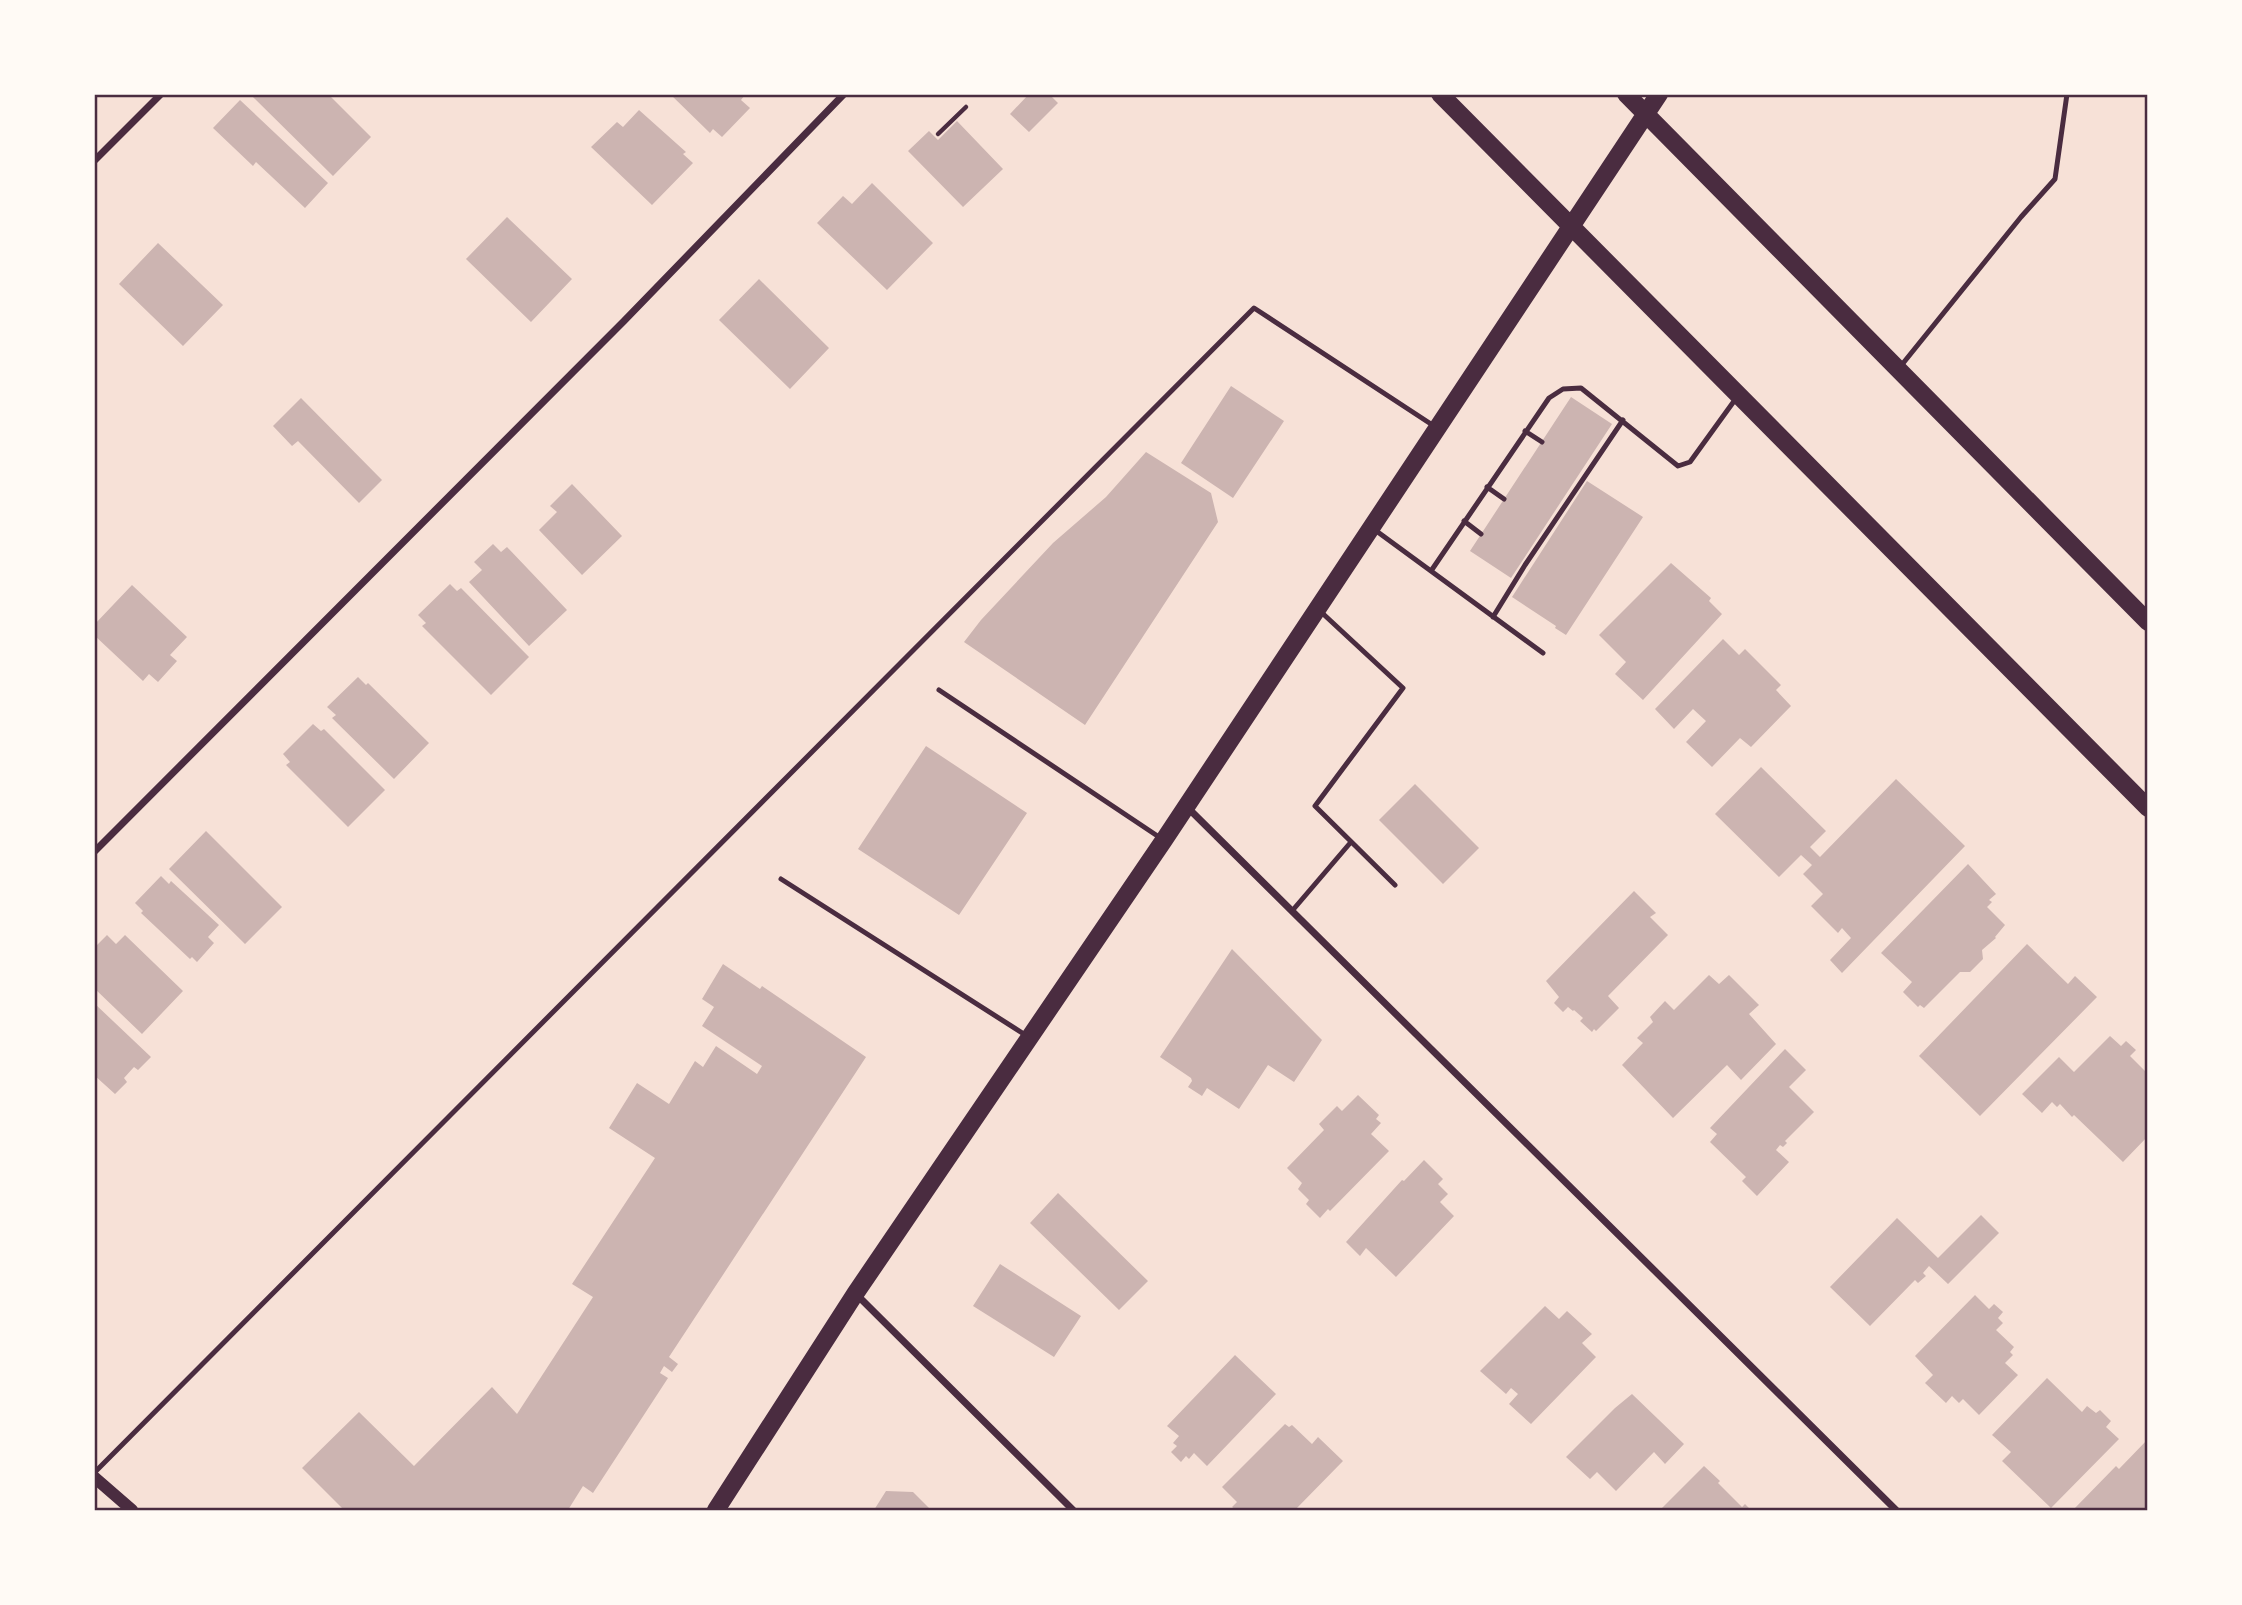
<svg xmlns="http://www.w3.org/2000/svg" width="2242" height="1605" viewBox="0 0 2242 1605" font-family="'Exo 2',sans-serif">
	<rect width="100%" height="100%" fill="#f7e1d7"/>
	<path fill="#ccb4b1" d="M250,94H328L371,137L333,176Z
		M670,94H742L744,96L741,100L750,108L722,137L713,129L710,133Z
		M1029,94H1049L1058,103L1029,132L1010,114Z
		M240,100L328,183L305,208L256,162L253,166L213,128Z
		M639,110L686,152L683,154L693,163L652,205L591,147L617,122L623,127Z
		M957,121L1003,169L963,207L908,151L929,131L938,140Z
		M872,183L933,243L887,290L817,223L843,196L852,204Z
		M507,217L572,279L531,322L466,259Z
		M158,243L223,305L183,346L119,284Z
		M759,279L829,348L790,389L719,320Z
		M1231,386L1284,421L1233,498L1181,463Z
		M1571,397L1612,424L1511,578L1470,551Z
		M301,398L382,480L359,503L298,441L292,446L273,426Z
		M1146,452L1211,493L1218,522L1085,725L964,642L981,620L1053,543L1106,497Z
		M1587,481L1643,517L1566,635L1555,628L1556,626L1512,597Z
		M572,484L622,536L582,575L539,530L557,512L550,506Z
		M493,544L501,552L507,547L567,610L529,646L469,582L482,570L474,562Z
		M1671,563L1711,598L1709,601L1722,614L1643,700L1615,674L1626,662L1599,635Z
		M450,584L457,591L461,588L529,657L491,695L422,626L426,623L418,615Z
		M132,585L187,637L170,655L177,661L158,682L149,674L143,681L94,635V625Z
		M1723,639L1739,655L1745,649L1781,685L1776,690L1791,706L1751,747L1740,738L1712,767L1686,742L1706,721L1693,709L1674,729L1655,709Z
		M358,677L366,685L368,683L429,743L394,779L332,718L336,715L327,707Z
		M313,724L321,731L324,729L385,790L348,827L286,765L290,762L283,754Z
		M926,746L1027,813L959,915L858,849Z
		M1761,767L1826,831L1810,847L1820,857L1896,779L1965,846L1842,973L1830,960L1851,938L1842,928L1838,933L1811,906L1823,894L1803,874L1812,865L1801,855L1779,877L1715,814Z
		M1415,784L1479,848L1443,884L1379,820Z
		M206,831L282,907L245,944L169,869Z
		M1968,864L1996,894L1989,900L1992,902L1987,907L2005,925L1995,937L1996,938L1982,950L1983,959L1970,972H1960L1924,1008L1920,1005L1918,1007L1903,992L1912,982L1881,953Z
		M161,876L169,884L171,881L219,925L208,937L214,943L197,962L192,957L190,959L141,913L143,911L135,903Z
		M1634,891L1656,913L1650,917L1668,935L1608,996L1619,1008L1596,1031L1594,1029L1592,1032L1580,1021L1583,1018L1574,1010L1573,1011L1568,1007L1563,1012L1554,1003L1559,997L1546,981Z
		M107,935L116,944L125,935L183,991L142,1034L94,988V948Z
		M2027,944L2068,984L2075,976L2097,997L1980,1116L1919,1056Z
		M1232,949L1322,1040L1294,1082L1268,1065L1239,1109L1207,1088L1202,1096L1188,1087L1192,1081L1191,1078L1160,1057Z
		M723,964L760,989L762,986L866,1057L669,1357L678,1364L672,1372L664,1366L660,1373L668,1378L593,1493L583,1486L568,1510H344L302,1468L359,1412L414,1466L492,1387L517,1414L593,1297L572,1284L655,1158L609,1128L637,1083L669,1104L695,1061L703,1067L716,1046L757,1074L762,1066L702,1026L714,1007L702,999Z
		M1709,975L1719,984L1729,975L1759,1005L1749,1014L1776,1044L1741,1080L1727,1065L1673,1118L1622,1065L1643,1043L1637,1038L1653,1022L1650,1017L1665,1001L1674,1010Z
		M94,1003L151,1057L138,1070L134,1067L124,1078L127,1082L115,1094L94,1075Z
		M2110,1036L2121,1046L2126,1041L2136,1050L2130,1056L2148,1074V1136L2123,1162L2074,1115L2072,1117L2060,1104L2057,1107L2052,1102L2042,1113L2022,1094L2059,1057L2074,1072Z
		M1785,1049L1806,1070L1789,1087L1814,1112L1785,1141L1787,1143L1783,1147L1780,1145L1776,1150L1789,1162L1757,1196L1742,1181L1746,1177L1710,1142L1717,1134L1710,1128Z
		M1358,1095L1379,1115L1376,1119L1381,1123L1371,1134L1389,1151L1330,1211L1328,1209L1320,1218L1306,1204L1309,1200L1298,1189L1302,1183L1287,1168L1324,1130L1319,1124L1337,1106L1342,1111Z
		M1424,1160L1443,1179L1438,1184L1448,1194L1440,1202L1454,1216L1396,1277L1366,1248L1360,1256L1346,1242L1402,1180L1404,1181Z
		M1058,1193L1148,1281L1119,1310L1030,1223Z
		M1981,1215L1999,1233L1948,1284L1929,1266L1923,1273L1926,1276L1918,1283L1915,1280L1870,1326L1830,1287L1897,1218L1938,1258Z
		M1000,1264L1081,1316L1054,1357L973,1306Z
		M1975,1295L1989,1309L1994,1304L2003,1312L1998,1318L2003,1323L1996,1330L2014,1347L2010,1352L2013,1355L2005,1363L2018,1375L1979,1415L1963,1399L1959,1403L1952,1396L1946,1403L1925,1383L1933,1375L1915,1356Z
		M1545,1306L1559,1319L1567,1311L1592,1334L1582,1343L1596,1357L1531,1424L1509,1404L1518,1394L1511,1388L1506,1394L1480,1371Z
		M1235,1355L1276,1394L1207,1466L1194,1453L1189,1459L1186,1456L1181,1462L1171,1452L1177,1446L1173,1443L1179,1436L1167,1426Z
		M2047,1378L2082,1412L2087,1406L2096,1413L2100,1410L2111,1421L2106,1427L2119,1439L2051,1508L2002,1461L2011,1452L1992,1435Z
		M1632,1394L1684,1444L1665,1464L1654,1452L1616,1491L1597,1472L1590,1479L1566,1457L1615,1408Z
		M1285,1424L1289,1427L1292,1425L1312,1444L1318,1437L1343,1461L1295,1510H1236L1232,1507L1237,1502L1222,1487Z
		M2148,1439V1510H2073L2116,1466L2119,1469Z
		M1704,1466L1720,1481L1718,1483L1742,1507L1745,1504L1751,1510H1660Z
		M886,1491L913,1492L931,1510H874Z"/>
	<g fill="none" stroke-linecap="round" stroke-linejoin="round">
		<path stroke="#4a2c40" stroke-width="4.5" d="M938,134L966,107"/>
		<path stroke="#4a2c40" stroke-width="5" d="M1900,367L2021,217L2055,179L2067,94
			M1525,431L1542,442
			M1487,487L1504,499
			M1464,521L1481,534
			M1375,530L1543,653
			M1431,571L1549,398L1563,389L1581,388L1678,466L1690,462L1737,397
			M1320,611L1403,688L1315,806L1395,885
			M1493,617L1525,565L1623,420
			M939,690L1162,839
			M781,879L1027,1036
			M1292,911L1351,842
			M94,1473L1254,308L1434,426"/>
		<path stroke="#4a2c40" stroke-width="7" d="M94,161L161,94
			M1187,807L1896,1510
			M94,852L624,321L844,94
			M856,1294L1073,1510"/>
		<path stroke="#4a2c40" stroke-width="12" d="M94,1477L132,1510"/>
		<path stroke="#4a2c40" stroke-width="18" d="M1440,94L2148,808
			M1626,94L2148,622
			M716,1510L855,1294L1164,840L1659,94"/>
	</g>
	<rect width="2242" height="1605" fill="none" stroke="#fffaf5" stroke-width="192"/>
	<rect x="96" y="96" width="2050" height="1413" fill="none" stroke="#4a2c40" stroke-width="2.5"/>
</svg>
